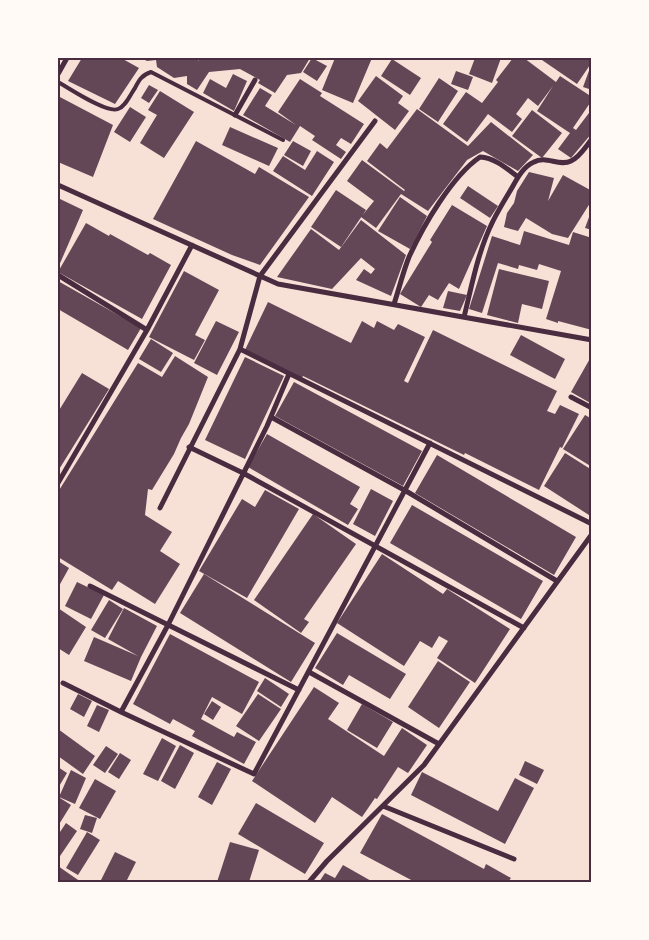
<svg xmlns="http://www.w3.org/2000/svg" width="649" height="940" viewBox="0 0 649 940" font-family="'Libre Baskerville',serif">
	<rect width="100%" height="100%" fill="#f7e1d7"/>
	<path fill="#644757" d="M82,58H121L139,68L115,104L68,81Z
		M141,58H198V61L200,58H310L301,73L287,75L275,93L258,83L260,80L240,69L209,72L197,90L187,84V76L174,78L157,67L156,60L147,61Z
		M312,58L327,66L317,81L303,72Z
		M335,58H372L353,103L322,90Z
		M475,58H501L492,83L469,74Z
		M513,58H524L556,82L560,76L592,97V100L573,128L576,130L589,113L592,115V133L571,158L558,149L570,133L537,111L553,86L538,106L528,98L516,114L522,119L512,132L488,114L467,142L443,124L466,92L482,103L498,82L496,80Z
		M539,58H592V62L577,84Z
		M392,59L421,78L410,95L381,76Z
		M590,68L592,69V90L583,87Z
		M456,71L473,77L468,90L451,84Z
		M233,74L247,81L234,111L203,93L210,79L226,88Z
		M376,76L403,96L398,103L409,111L395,130L358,101Z
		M439,78L458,91L438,122L419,109Z
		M300,79L322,93L320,96L364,124L351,144L341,138L336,145L346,152L341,159L312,140L315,136L300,126L290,142L243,115L260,88L272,95L265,106L296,125L278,112Z
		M149,85L158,90L149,103L141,98Z
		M160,91L194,112L164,158L140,143L157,115L148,110Z
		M58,96L113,125L93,177L58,162Z
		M130,107L146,117L130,142L114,132Z
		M417,109L468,146L491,122L533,155L518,171L483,151L467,160L428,211L401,194L376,228L361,217L374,201L347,181L362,160L404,191L405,190L367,161L380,143L387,149Z
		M532,110L562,133L542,158L512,136Z
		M230,127L278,148L269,166L222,145Z
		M196,141L255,174L259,167L309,197L260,265L232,255L153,219Z
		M293,141L311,151L303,166L284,155Z
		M317,151L334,162L312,196L273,171L283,156L305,170Z
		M529,172L554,178L548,201L563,175L592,191V200L568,238L552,234L526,218L518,231L504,227L507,213L514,203L517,191Z
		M468,186L498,206L490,218L460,198Z
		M336,190L366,210L341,247L311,227Z
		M400,197L427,216L410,249L378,231Z
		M58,198L83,210L58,268Z
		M452,205L487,226L459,289L449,283L438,300L429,295L421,307L400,294L432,242L430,240Z
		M592,209V230L585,228Z
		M361,220L406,255L391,296L356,280L364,269L371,274L375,269L361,258L332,289L277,277L311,229L339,250Z
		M86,223L109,236L110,234L148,255L150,253L171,265L142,319L58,272Z
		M524,231L569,245L573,232L592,238V330L558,321V323L546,319L561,271L539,264L537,270L519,265L518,269L498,263L482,313L469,309L492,236L520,245Z
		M499,269L549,281L542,309L522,304L518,323L487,315Z
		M184,271L219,290L195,335L205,340L194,360L149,337Z
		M58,281L141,328L128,350L58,309Z
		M448,291L467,295L460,311L443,308Z
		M268,302L351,343L362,321L374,328L377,321L394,330L398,324L425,337L404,381L408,383L433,330L557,391L547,411L555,414L560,405L579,414L562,448L560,447L539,490L465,453L464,455L303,376L302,378L245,350Z
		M216,321L239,332L217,375L194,363Z
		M521,335L565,359L555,379L510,355Z
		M151,339L173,353L161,372L139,359Z
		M592,355V404L571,392Z
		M175,356L208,377L189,424L181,438L174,454L152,490L148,489L145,515L172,532L160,551L180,564L155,604L118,581L112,590L58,557V492L138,363L162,377Z
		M245,357L284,376L245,459L205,440Z
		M82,373L109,389L58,471V412Z
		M294,382L422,451L403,486L275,416Z
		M585,415L592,419V467L563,449Z
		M267,434L360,487L350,504L358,509L348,525L248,467Z
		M565,453L592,470V517L544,486Z
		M437,455L576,537L554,575L415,493Z
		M371,489L393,501L375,536L353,524Z
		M265,490L299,509L247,598L199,571L242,499L255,507Z
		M412,505L543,581L521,619L390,543Z
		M313,514L356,544L304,619L309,622L301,633L254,600Z
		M382,554L443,594L447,589L510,629L475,683L437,658L448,641L439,636L432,648L420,641L404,666L337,623Z
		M58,561L69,568L59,586L58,585Z
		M204,574L315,643L291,682L180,613Z
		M77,582L104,595L91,619L65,606Z
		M109,600L123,609L105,638L91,630Z
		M58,608L86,627L69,655L58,648Z
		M124,608L157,626L141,657L131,681L84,661L94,637L138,656L108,639Z
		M337,633L406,674L390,699L349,675L343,685L315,668Z
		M170,634L259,682L242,714L212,697L201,719L234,737L237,732L256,742L244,764L192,736L195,731L173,719L170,724L133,704Z
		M438,661L470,682L439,728L408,707Z
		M265,678L289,694L281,707L257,691Z
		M314,687L339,703L328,719L384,756L402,728L427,745L408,773L398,767L377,799L375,798L362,817L332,797L315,823L252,781Z
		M78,694L92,701L84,717L70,709Z
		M258,694L281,709L259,741L236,726Z
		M212,701L221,707L213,720L204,714Z
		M362,704L393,722L377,748L347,730Z
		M97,705L109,710L99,732L87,726Z
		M58,729L95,756L83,774L58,756Z
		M162,738L176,746L158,781L143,774Z
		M180,745L194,753L175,789L161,781Z
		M106,746L118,754L105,773L93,765Z
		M120,753L131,760L119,779L108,772Z
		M525,761L544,770L537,784L519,775Z
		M217,762L231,769L212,805L198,797Z
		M58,767L67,773L58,788Z
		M71,770L86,778L75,804L59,797Z
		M422,772L498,811L515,778L534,788L505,844L411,795Z
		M95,779L116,791L100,819L79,808Z
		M60,798L71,805L58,826V802Z
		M256,803L324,843L305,874L238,834Z
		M382,814L484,869L486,864L511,878L508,882H415L360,853Z
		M85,815L97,818L92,833L80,829Z
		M66,823L77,831L58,859V835Z
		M87,832L100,840L78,875L66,868Z
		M230,842L259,850L249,882H217Z
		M115,852L136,862L126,882H100Z
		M343,865L373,882H319L325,873L335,878Z
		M58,866L81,882H58Z"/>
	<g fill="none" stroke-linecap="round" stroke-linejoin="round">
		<path stroke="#4a2c40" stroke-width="4" d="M58,82C69,88 107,114 118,109C126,106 130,95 135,88C139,80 142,75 151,72L283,140"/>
		<path stroke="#4a2c40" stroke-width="5" d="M58,74L67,58
			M235,115L255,80
			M375,121L260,276L240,349L592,524
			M58,185L278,284L592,340
			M58,275L147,330
			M394,304C399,289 403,272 409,257C423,226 452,176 480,157C495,158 506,168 518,177
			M464,317C472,285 478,251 493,221C498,211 504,201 510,191C516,181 522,167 534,162C546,155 559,167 571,161C580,157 586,146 592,139
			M571,397L592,408
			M271,417L406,491L557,581
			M189,447L243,473L524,628
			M58,483L147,330L192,245
			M160,508L240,349
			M90,586L299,690
			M309,672L439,744
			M63,683L121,712L254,774L430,443
			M121,712L168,625L267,426L289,374
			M383,806L514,859
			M309,882L327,861L424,765L592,534"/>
	</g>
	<rect width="649" height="940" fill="none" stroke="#fffaf5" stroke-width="118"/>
	<rect x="59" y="59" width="531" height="822" fill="none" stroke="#4a2c40" stroke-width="2"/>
</svg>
